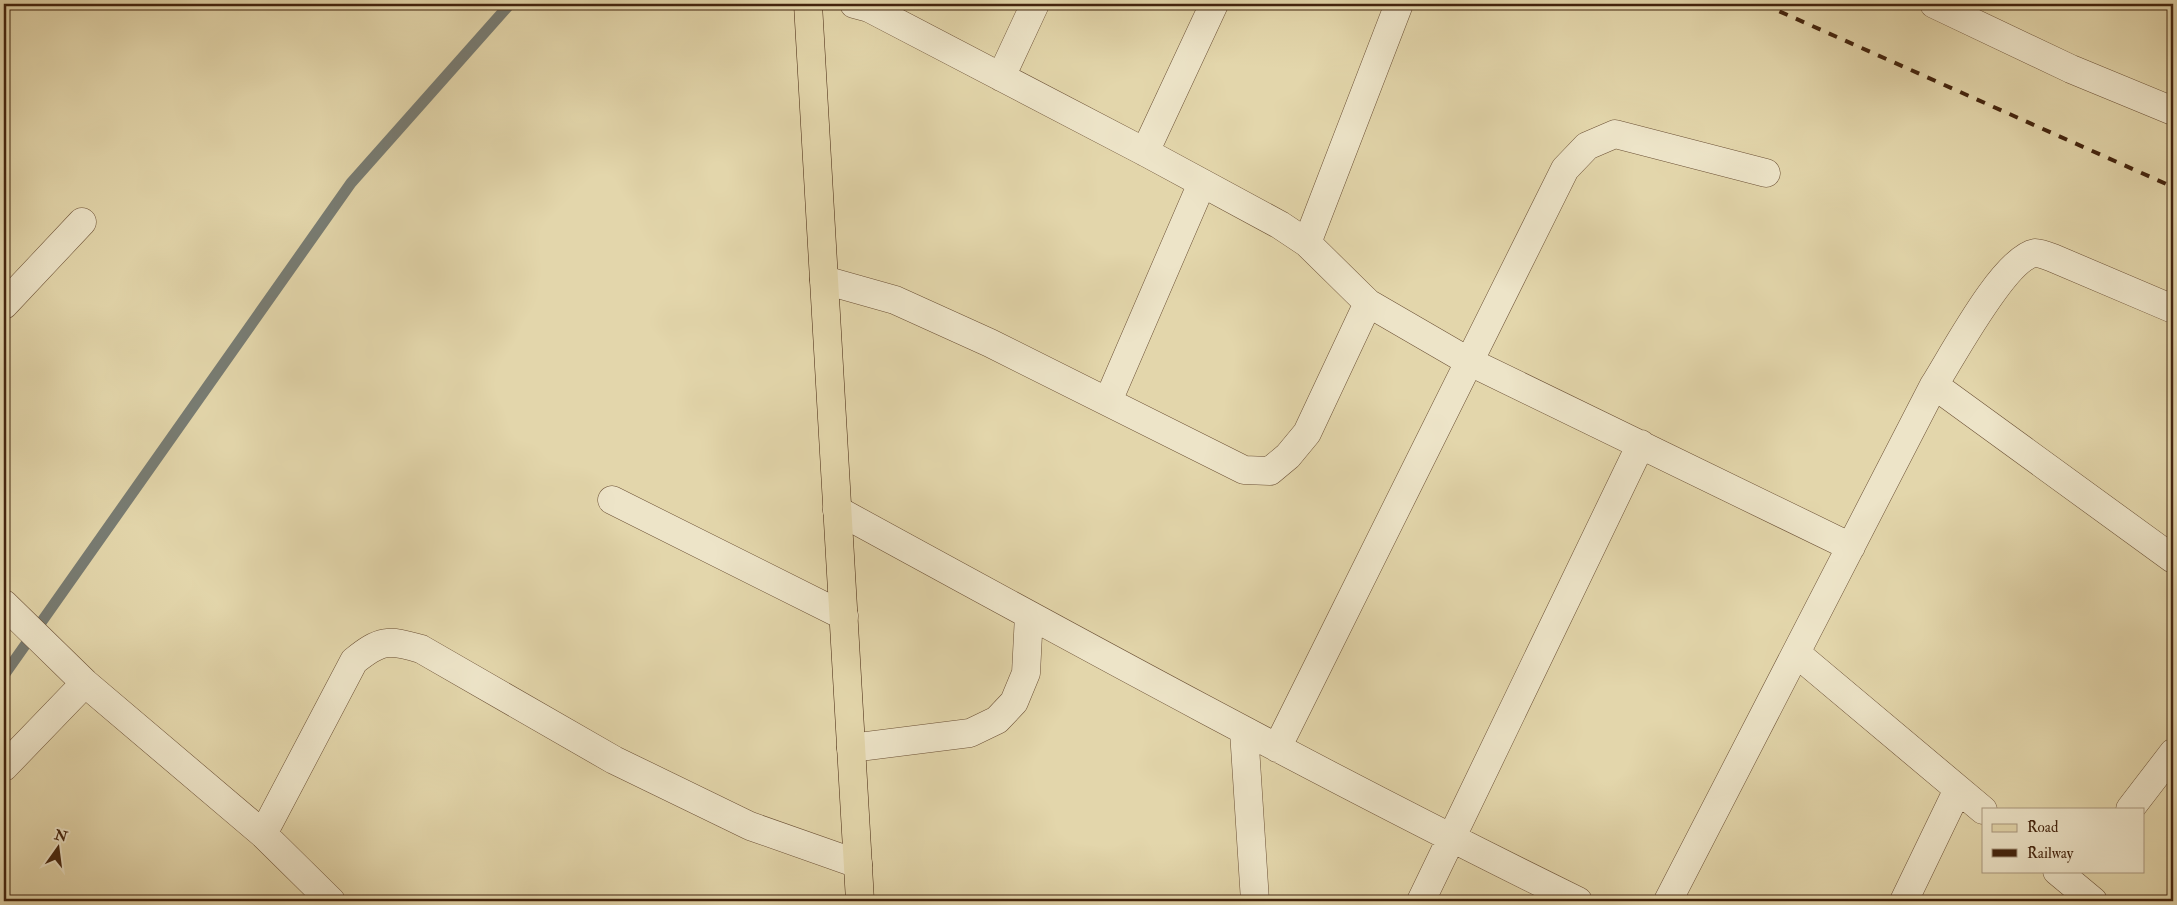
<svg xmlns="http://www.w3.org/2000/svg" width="2177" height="905" viewBox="0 0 2177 905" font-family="'IM FELL Double Pica',serif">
	<rect width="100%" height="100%" fill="#e3d6ab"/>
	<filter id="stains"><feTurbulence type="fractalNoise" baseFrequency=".004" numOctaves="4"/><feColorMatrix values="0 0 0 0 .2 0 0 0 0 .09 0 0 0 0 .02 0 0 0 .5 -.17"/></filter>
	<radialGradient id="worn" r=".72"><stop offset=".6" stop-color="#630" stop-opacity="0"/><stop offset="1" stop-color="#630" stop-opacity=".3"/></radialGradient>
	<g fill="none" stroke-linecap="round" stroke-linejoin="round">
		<path stroke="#787c73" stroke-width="11" d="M4,675L351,183L510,4"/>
		<defs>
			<path id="minor" d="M854,4L869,8L1145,152L1280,225L1307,243L1368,303L1468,361L1851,547
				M1934,4L2071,69L2173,111
				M1001,77L1035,4
				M1145,152L1214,4
				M1307,243L1399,4
				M824,280L895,300L990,343L1244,470L1270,471L1288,456L1307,433L1368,303
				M4,305L82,222
				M1934,385C1952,357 2004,258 2035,253C2040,253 2048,256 2053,258L2173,309
				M1108,401L1202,183
				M612,500L844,616
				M837,510C1082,644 1327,778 1578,901
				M4,604L85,683L263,834L331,901
				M1796,653L1983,810
				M1244,731L1255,901
				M851,748L970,733L997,720L1014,702L1026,673L1029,615
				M1277,748L1565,169L1587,146L1615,134L1766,173
				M4,767L85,683
				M2130,809L2173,753
				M263,834L354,661C380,640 388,639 421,649L614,760L750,826L858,864
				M2057,871L2093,901
				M1421,901L1641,444
				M1668,901L1934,385L2173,559
				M1904,901L1958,789"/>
			<path id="major" d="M808,4L860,901"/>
		</defs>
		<use href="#minor" stroke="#6b5035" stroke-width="29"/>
		<use href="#major" stroke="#43240e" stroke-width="29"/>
		<use href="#minor" stroke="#ede4c8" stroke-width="28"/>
		<use href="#major" stroke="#e3d6ab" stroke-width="28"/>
		<path stroke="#43240e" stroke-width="4" stroke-dasharray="9 9" stroke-linecap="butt" d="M1763,4L2173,187"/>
	</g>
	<rect width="2177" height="905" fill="none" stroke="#e3d6ab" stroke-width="20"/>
	<rect x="5" y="5" width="2167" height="895" fill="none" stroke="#43240e" stroke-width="2.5"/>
	<rect x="10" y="10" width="2157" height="885" fill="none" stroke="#43240e"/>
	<rect x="1982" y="808" width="162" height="65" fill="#ede4c8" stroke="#a9977e"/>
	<rect x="1992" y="824" width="25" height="8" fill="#e3d6ab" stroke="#a9977e"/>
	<text x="2027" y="832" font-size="15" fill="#43240e">Road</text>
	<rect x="1992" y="849" width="25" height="8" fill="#43240e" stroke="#a9977e"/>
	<text x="2027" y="858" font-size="15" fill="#43240e">Railway</text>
	<g transform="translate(58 848) rotate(14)" stroke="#ede4c8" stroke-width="4" paint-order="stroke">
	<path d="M0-4L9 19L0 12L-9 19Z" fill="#43240e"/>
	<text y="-8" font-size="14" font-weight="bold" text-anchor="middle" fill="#43240e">N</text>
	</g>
	<rect width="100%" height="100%" filter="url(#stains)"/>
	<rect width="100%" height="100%" fill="url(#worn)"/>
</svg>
